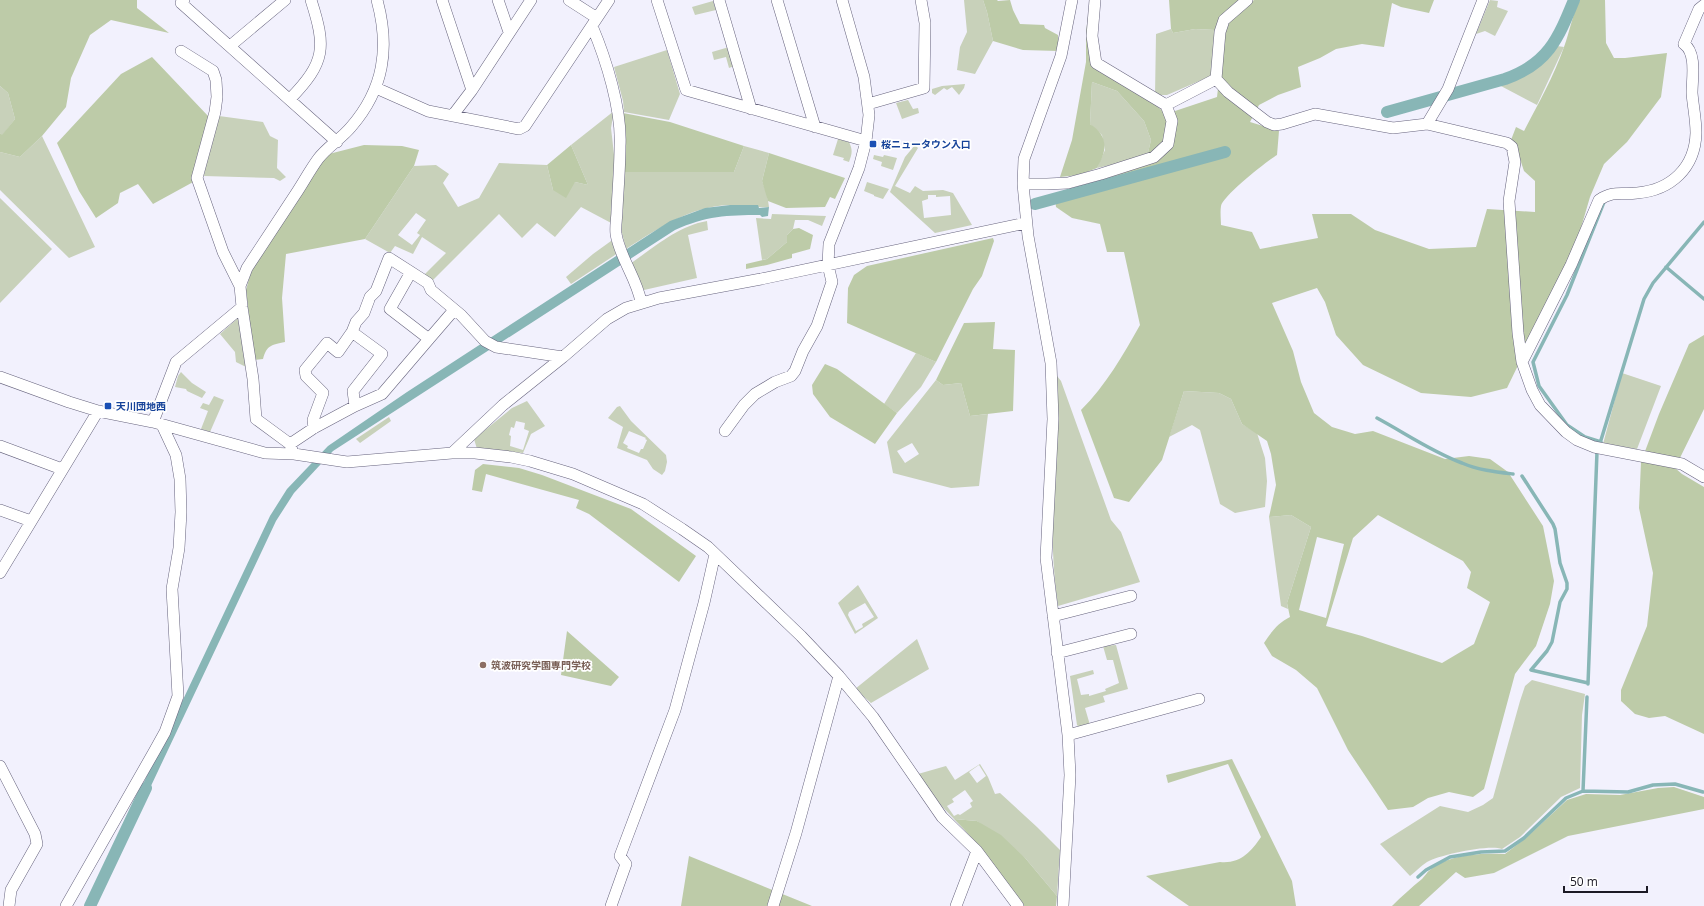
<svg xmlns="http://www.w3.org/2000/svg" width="1704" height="906" viewBox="0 0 1704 906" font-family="'Open Sans','Noto Sans JP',sans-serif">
	<rect width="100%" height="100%" fill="#f2f1fd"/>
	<path fill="#c8d1ba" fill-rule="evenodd" d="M964,0H983L987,12L993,41L975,74L957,70L960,47L967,32Z
		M1490,0L1498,1L1497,7L1508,11L1495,36L1485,31L1476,34Z
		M713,1L716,10L695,15L692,7Z
		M1171,29L1173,33L1195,29L1216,30L1211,76L1167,95H1155L1156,34Z
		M1557,46L1564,47L1537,105L1499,85L1517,79L1541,65Z
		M729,47L734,66L729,68L726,57L714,60L712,52Z
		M667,50L680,94L669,120L624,112L623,101L614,67Z
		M1092,82L1117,91L1144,121L1151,140L1147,157L1097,168L1105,150L1102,135L1090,124Z
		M965,84L964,88L959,95L952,87L947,90L944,88L935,95L932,93V89L942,86Z
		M0,86L8,93L15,119L2,136L0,133Z
		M908,100L913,109L918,108L919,113L902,119L896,103Z
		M614,111L611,128L616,172L613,224L581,207L555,237L537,223L522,238L499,214L432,281L424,275L446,253L422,237L413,254L395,246L390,253L365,239L414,166L436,165L449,174L443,183L458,207L479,198L499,163L547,165L553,190L575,182L588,185L571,145ZM416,213L426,220L417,233L420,235L412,245L398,235Z
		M219,116L263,122L270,136L278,140L277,168L286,177L280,181L274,178L204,176L206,157Z
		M42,136L95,247L69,258L0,190V152L20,157Z
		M838,139L849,142C853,150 852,154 849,162L843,160L844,158L833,155Z
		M915,145L918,148L895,186L910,193L915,186L923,191L943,190L953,193L972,225L935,233L890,192L905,157ZM928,195H936V197L950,196L951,215L924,218L922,201L928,199Z
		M744,146L769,153L762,181L767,194L769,207C755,208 742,205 729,205C689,207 659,228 626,249L621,229L624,172H734Z
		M874,155L883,157L884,155L897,158L893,170L881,166L882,162L873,159Z
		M867,182L889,189L883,199L874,196V195L864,191Z
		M0,198L52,249L0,303Z
		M772,214L826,216L822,226L808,220H795L793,229L787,235V242L767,259L762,260L756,218L771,219Z
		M707,221L708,230L688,235L697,278L644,290L630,264C653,248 678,226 707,221Z
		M611,241L615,244L618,253L571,284L566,277L593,254Z
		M238,318L241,320L246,367L236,362L235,352L220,334Z
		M916,353L936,362L921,387L897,413L884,404Z
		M181,372L192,383L206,392L202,398L187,391L186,389L175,387L178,376Z
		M1622,373L1661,386L1637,449L1603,444Z
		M1057,376L1061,381L1111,520L1121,532L1140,582L1058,606C1047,531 1055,453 1057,376Z
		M936,380L943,385L961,383L970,416L988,414L979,486L951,488L893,473L887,442ZM912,443L919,454L905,463L897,451Z
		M1184,391L1219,393L1231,399L1242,424L1257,433L1265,458L1267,481L1265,507L1235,513L1220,504L1200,430L1192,425L1169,437Z
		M214,396L224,400L210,432L201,429L208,411L200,408L203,403L209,405Z
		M527,401L545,426L531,434L523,453L477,449L474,439L512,408ZM516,421L525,423L524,429L529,431L523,450L510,446L511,436L509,435L511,427L514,428Z
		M620,406L631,421L666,455L667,462L665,471L662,475L653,469L647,460L617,448L623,427L608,418L617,407ZM629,431L646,438L645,439L647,440L643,449H641L639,453L627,448L628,446L623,443Z
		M389,417L391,421L360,443L356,439Z
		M1291,515L1311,527L1287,603L1288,609L1281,606L1269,517Z
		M858,585L878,618L855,634L838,603ZM865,603L874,617L862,624L863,627L856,631L848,615L849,612Z
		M917,639L929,669L871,703L855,689Z
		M1116,645L1128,689L1103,696L1105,702L1085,708L1090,725L1080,728L1077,725L1070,676L1093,670L1094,674L1077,679L1081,695L1089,694V696L1106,691L1105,689L1119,683L1113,660H1107L1103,646Z
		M1532,680L1585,694L1582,715L1580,788L1561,797L1520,837L1502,849C1489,844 1439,855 1427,862C1421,866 1415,872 1410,876L1380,844L1440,806L1468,812L1483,805L1493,798L1520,701L1525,686Z
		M980,764L988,777L995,794L1000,793L1037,827L1060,850L1057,896L1026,859L977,821L954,819L934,798L918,774L946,766L955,780ZM979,765L986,776L977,783L969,772ZM965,790L973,801L970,803L972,807L960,815L958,814L954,816L947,806L954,802L952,799Z"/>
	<path fill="#bdcba8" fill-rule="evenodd" d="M0,0H137V8L169,33L111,20L90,35L71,78L66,107L42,136L20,157L0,152V133L2,135L15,119L8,93L0,86Z
		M983,0H997L998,1L1010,0L1013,10L1020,24L1044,25L1045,28L1058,35V51L1023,50L993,41L987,12Z
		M1090,0L1091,62L1149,99L1166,114L1217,97L1225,29L1230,20L1254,0H1434L1429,13L1401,7L1392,3L1384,47L1362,44L1336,49L1320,58L1298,67L1301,87L1278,95L1259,105L1250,122L1279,131L1277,155C1267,161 1223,196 1221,206C1220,212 1221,220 1221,225L1252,232L1260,249L1318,238L1312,214H1351L1375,230L1429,249L1476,247L1487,209L1535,212V181L1524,171L1517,150L1511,140L1516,127L1524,131C1538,104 1554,76 1564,47C1570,31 1572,15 1580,0H1605L1606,43L1614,58H1625L1667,53L1661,97L1627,142L1604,164L1590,197L1578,238L1564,271L1507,388L1471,397L1421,393L1363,365L1336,335L1325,302L1317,288L1272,303L1293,351L1301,382L1314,413L1332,427L1355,434L1373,431L1445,459L1469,456L1490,459L1508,472L1543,526L1554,581L1550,604L1536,646L1515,674L1484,789L1473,797L1449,792L1428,798L1413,807L1388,810L1348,750L1317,688L1296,670L1272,656L1264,643C1271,632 1278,623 1290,617L1287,603L1311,527L1291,515L1269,517L1276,485L1271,454L1267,441L1242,424L1231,399L1219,393L1184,391L1162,460L1129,502L1114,498L1081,410C1106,385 1123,355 1140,325L1124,252H1107L1100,224L1072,218L1056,207L1055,196L1093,181L1145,165L1151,140L1144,121L1117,91L1092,82L1090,124C1109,136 1107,151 1097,168L1079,175L1060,177L1072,140L1086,62V32ZM1378,515L1463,561L1471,572L1467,588L1490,602L1474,644L1442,663L1362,636L1326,626L1353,538ZM1317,537L1344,544L1326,618L1299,610Z
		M1169,0H1242L1216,30L1195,29L1173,33L1171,29Z
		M152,57L209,117L196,160L195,181L153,204L138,184L120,193L118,203L96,218L79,191L57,143L121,74Z
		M623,113L670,122L744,146L734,172H624Z
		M364,145L402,146L419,150L414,166L365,239L286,254L282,298L285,342C271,345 267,345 263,359L254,360L246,290L252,268L325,155Z
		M571,145L588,185L575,182L566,198L553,190L547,165Z
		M769,153L845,178L835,199L830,197L825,207L786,208L768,201L762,181Z
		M799,228L813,235L810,249L792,254V258L767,265L746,269V264L767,259L787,242V235L793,229Z
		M993,238L994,241L982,276L973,289L936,362L847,323L848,288L854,275L867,266Z
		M995,322L993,349L1015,350L1013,411L970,416L961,383L943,385L936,380L964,323Z
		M1704,335V409L1675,468L1682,474L1704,487V734L1665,716L1649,718L1635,714L1621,701V690L1647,626L1653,573L1639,508L1641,462L1659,414L1689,344Z
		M825,364L837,369L897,413L875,444L830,417L813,394L812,385Z
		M483,464L519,468L542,475L631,509L696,556L679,582L589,514L576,508L579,500L486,474L482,492L472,490L475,470Z
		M567,631L619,677L611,686L561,675Z
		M1232,759L1292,881L1296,906H1189L1146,876L1220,862C1240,864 1251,852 1261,837L1228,764L1168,783L1166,775Z
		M1674,787L1704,797V809L1568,836L1494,873L1465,878L1456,872L1419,906H1392C1402,896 1411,888 1422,879C1425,876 1427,872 1430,870C1449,854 1482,853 1505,854L1527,837L1567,800L1586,794L1620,795L1658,788Z
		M954,819L977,821L1001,835L1026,859L1057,896L1056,906H1024C1002,875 981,846 954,819Z
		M689,856L812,906H681Z"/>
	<path fill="#88b6b6" d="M730,205H758L759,208L769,207L768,216L762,217L760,215C727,215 706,216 675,230L333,451L294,493L276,521L142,805L135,801L270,516L287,489L328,446L407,392L670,221L705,208Z"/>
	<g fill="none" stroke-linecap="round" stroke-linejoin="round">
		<path stroke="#88b6b6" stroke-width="3.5" d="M1666,267L1704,299
			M1377,418C1405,433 1432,452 1462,463C1478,470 1496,472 1513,474
			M1601,440L1644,299L1653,283L1704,222
			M1601,442L1585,437L1567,425L1539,386L1533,362L1567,295L1604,202
			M1522,476L1553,524L1555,529L1560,563L1567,583V589L1560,602L1552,642L1547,651L1531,670L1588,683
			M1588,684L1597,452
			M1583,791L1587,697
			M1418,877L1426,870L1450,857L1481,852L1505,851L1524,838L1566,798L1583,791L1628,792L1653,785L1675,784L1703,792"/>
		<path stroke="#88b6b6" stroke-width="12" d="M1387,112L1505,79C1548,64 1558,39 1574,0
			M1035,204L1225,152
			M90,906L146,788"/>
		<defs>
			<path id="minor" d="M184,0L181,3L337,142
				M442,0L472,90
				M498,0L509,32
				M569,0L597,18
				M657,0L686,90L866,141
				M719,0L751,109
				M777,0L815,127
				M1247,0L1224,20L1220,32L1216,79L1228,92L1267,122L1274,125L1282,124L1315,114L1393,128L1427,124L1507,143L1512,147L1515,162L1509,201L1518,333L1522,362L1532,390L1540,405L1566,432L1577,440L1594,447L1682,464L1704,477
				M592,26C606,59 622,110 620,146C620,167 618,189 617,210C617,218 615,226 616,234C620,258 637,279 641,302
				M230,46L285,0
				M181,51L213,71L216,80L217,97L215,112L197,178L223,252L240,286
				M376,88L428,111L519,129L525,126L609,0
				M290,99C326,62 326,47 311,0
				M868,104L924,88L925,23L921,0
				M1166,105L1216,79
				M453,115L472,90L531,0
				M1427,124L1448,89L1483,0
				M1023,184H1047L1068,183L1101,174L1154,157L1168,144L1172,121L1166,105L1096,63L1092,36L1095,0
				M411,272L390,309L429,339L454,310
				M352,332L382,354L353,391L355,406
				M1522,362L1571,265L1599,200C1614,190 1621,195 1637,193C1671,190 1695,168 1696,133C1696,119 1693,106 1692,93C1692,79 1697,53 1684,44L1699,9L1704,5
				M0,377L69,402L98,411L153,422L265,453L294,454L347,462L452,453H475L511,457L530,461L573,474L643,504L682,529L708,547L801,636L839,676L873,717L942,817L977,851L1018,906
				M153,422L176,362L242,307
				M314,428L313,420L323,393L306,376L305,370L327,343L338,352L352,332L356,322L364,313L370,297L376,291L389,258L428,283L431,290L461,315L485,341L496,347L563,357
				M725,431L744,405L755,394L775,382L791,376L795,371L803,351L817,326L832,282L828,265L829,244L859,168L866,141L869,115L864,77L842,0
				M290,444L256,419L253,379L242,307L240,286L247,268C263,244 279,219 295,195C303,183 310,170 318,159C327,147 341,139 351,127C384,89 390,48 377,0
				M0,446L62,469
				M292,450L290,444L314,428L355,406L382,394L429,339
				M452,453L503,405L563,357L607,319L626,308L659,298L761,279L1026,223
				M0,510L31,521
				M0,573L98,411
				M1053,616L1131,596
				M1057,653L1131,634
				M1068,735L1199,699
				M0,766L35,834L37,844L11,890L9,906
				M66,906L155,750L165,732L178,696L172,589L179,548L181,512L180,479L176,455L162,425
				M611,906L626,864L620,856L675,710L704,603L715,554
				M773,906L796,833L839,676
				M956,906L977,851
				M1063,906L1070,775L1068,735L1046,558L1053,419L1051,363L1028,236L1023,184L1024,159L1061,56L1072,0"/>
		</defs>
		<use href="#minor" stroke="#67647e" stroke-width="12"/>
		<use href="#minor" stroke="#fff" stroke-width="11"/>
	</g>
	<g fill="#1a4fb4" stroke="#fff" stroke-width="1.5">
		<rect x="869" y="140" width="8" height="8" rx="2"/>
		<rect x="104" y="402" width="8" height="8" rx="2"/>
	</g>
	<circle fill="#8d6e63" stroke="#fff" stroke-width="1.5" cx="483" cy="665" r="4"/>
	<g text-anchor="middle" stroke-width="3.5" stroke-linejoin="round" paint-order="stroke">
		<g font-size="10" font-weight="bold" fill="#164399" stroke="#fff" text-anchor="start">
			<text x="881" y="148">桜ニュータウン入口</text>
			<text x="116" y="410">天川団地西</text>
		</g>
		<g font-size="10" font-weight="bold" fill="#785e54" stroke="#fff" text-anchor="start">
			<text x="491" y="669">筑波研究学園専門学校</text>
		</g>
	</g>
	<path d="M1564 886v6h83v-6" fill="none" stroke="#1c1a25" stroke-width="2"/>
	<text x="1570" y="886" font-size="12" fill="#1c1a25" stroke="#ffffff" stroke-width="3" paint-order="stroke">50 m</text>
</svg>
